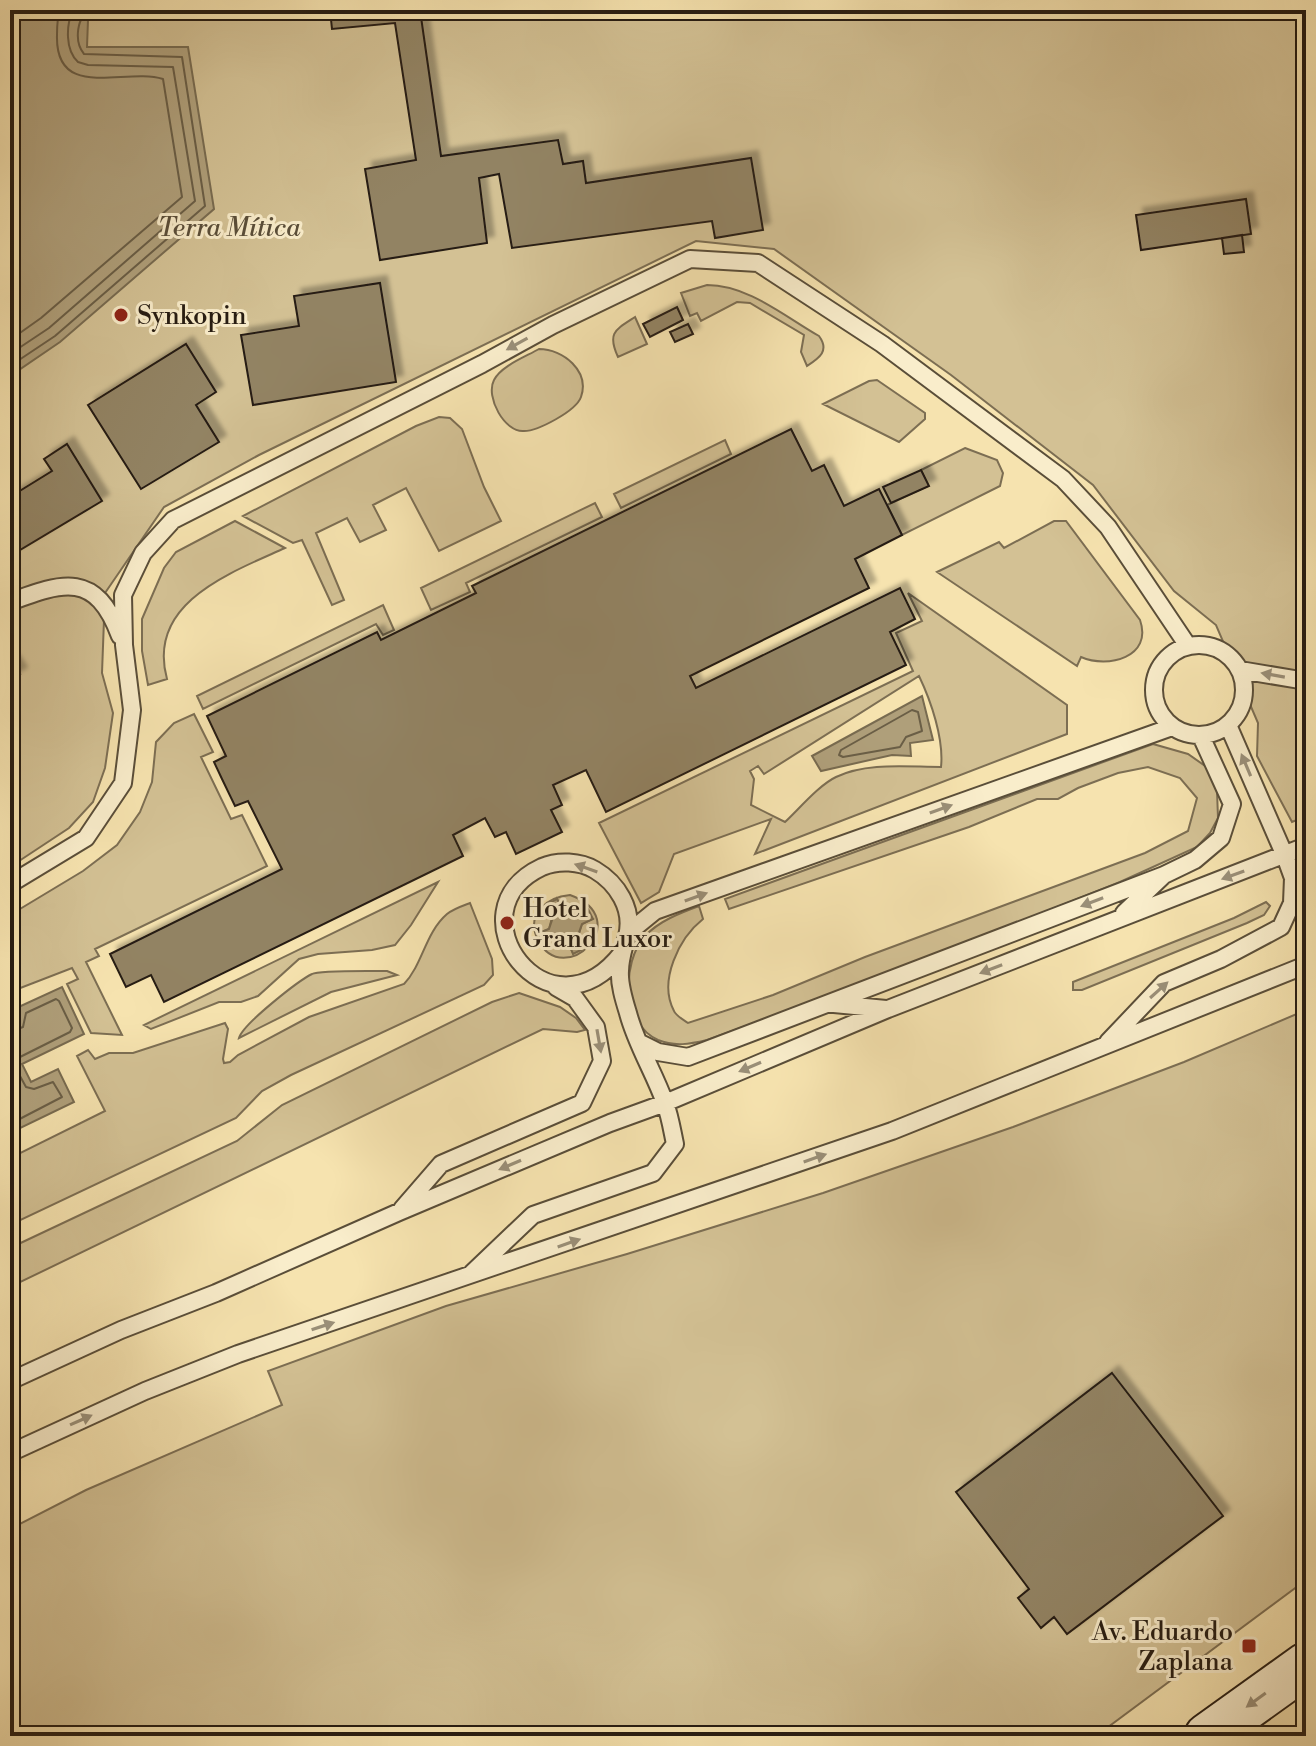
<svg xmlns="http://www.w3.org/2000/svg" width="1316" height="1746" viewBox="0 0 1316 1746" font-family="'Libre Bodoni',serif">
	<defs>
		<filter id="shadow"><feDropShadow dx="7" dy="-7" stdDeviation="2" flood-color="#0004"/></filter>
	</defs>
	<rect width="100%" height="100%" fill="#f6e3af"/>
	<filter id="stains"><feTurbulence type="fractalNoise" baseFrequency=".0025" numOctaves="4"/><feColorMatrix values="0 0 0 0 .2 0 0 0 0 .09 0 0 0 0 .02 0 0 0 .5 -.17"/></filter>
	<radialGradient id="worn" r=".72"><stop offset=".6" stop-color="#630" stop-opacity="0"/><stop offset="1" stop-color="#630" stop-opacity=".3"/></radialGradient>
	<path fill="#d3c194" stroke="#7c6e53" stroke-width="2" fill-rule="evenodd" d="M10,10H1306V835L1299,819L1292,822L1257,756L1258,723L1216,625L1174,591L1093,485L951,375L774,249L696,241L259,455L164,507L105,593L102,673L113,713L105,768L93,802L69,828L10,867Z
		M707,285C748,285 784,316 819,336C830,351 819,358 807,366L801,352L804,335L750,303L737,302L701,321L697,313L690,316L681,293Z
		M635,317L647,344L618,357C607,333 615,330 635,317Z
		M539,349C563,349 590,371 581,397C576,411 538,431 524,431C505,433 485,397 494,380C501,366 525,357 539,349Z
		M877,380L925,413V419L899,442L823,404L869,381Z
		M439,417L450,418L462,429L484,487L501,521L439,551L406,488L373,505L386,530L360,542L347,518L316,533L344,600L332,605L302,540L293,543L243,516L416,426Z
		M725,440L731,454L621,508L614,494Z
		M965,448L997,460L1003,473L1000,486L902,535L887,505L928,486L921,470Z
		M595,503L602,517L466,583L470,592L431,610L421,588Z
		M235,521L285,548C230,573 146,603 167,679L148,685L142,651V619L164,568L176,552Z
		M1054,521H1066L1140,620C1153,657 1108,669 1081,657L1077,666L937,572L999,542L1004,548Z
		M908,593L1067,705V734L755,854L771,819L674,854L659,892L641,903L599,823L913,671L896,633L922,621ZM919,676C931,701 944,739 941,767C907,767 867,762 836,777C819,785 799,809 785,822L751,805L754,779L750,771L758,766L764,774Z
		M383,605L394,630L383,635L376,624L203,709L197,696Z
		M194,714L213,752L201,757L231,819L242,815L267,866L95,949L99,956L86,962L122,1035L91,1033L67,984L78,979L72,968L10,992V915L83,871L117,845L140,812L152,782L156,742L174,723Z
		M1153,744L1188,754L1208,768L1217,791L1218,818L1210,833L1197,847L1120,882L884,976L707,1040C690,1044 675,1047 658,1040C622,1024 621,963 645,936C659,921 680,913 699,906L703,919C679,938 658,981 674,1011C676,1016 684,1020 688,1023L773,995L865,957L1145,853L1188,831L1197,798L1180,778L1148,767L1118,773L1078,788L1058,799H1037L969,827L729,909L725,899Z
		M438,882L411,925L395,945L372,950L318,954L299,959L258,996L241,1002H219L151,1029L144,1025Z
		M570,895C637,919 564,991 538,940C525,914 547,897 570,895ZM557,899L563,910L592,919L582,924L573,953L568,942L539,933L549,929Z
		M1266,902L1270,906L1264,915L1247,923L1082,990H1073V982L1234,918Z
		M470,903L492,959L493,975L484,985L291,1075L262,1091L236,1118L10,1225V1158L105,1111L77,1056L88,1050L95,1059L109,1053H133L225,1023L228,1029L223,1059L224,1063L230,1062L238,1055L309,1017L404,984C423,964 425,933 447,914C453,909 462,906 470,903Z
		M387,971L397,975L331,992L239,1038C243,1024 298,981 312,974C319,970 374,971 387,971Z
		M519,993L560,1007L576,1018L585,1030L577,1032L543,1029L10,1287V1248L237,1141L282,1105L492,1002Z
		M1306,1010V1580L1096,1736H10V1529L86,1490L282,1405L268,1371L446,1306L627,1254L823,1193L1013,1127L1184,1062Z"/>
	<path fill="#af9f7a" stroke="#786b50" stroke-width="2" d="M10,10H121L88,20L87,47H188L214,209L60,342L10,376Z
		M922,696L933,740L910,743L911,756L892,755L821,771L812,756Z
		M557,899L563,910L577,915L588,909L593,919L582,924L577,938L583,949L573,954L568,942L554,938L543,943L539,933L549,929L554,914L548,904Z
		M62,987L84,1034L22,1064L31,1082L58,1069L74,1102L10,1133V1025L18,1021L12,1010Z"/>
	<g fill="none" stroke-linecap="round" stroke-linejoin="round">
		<path stroke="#6a5e46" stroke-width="2" d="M10,340L41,318L182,197L163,79C125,67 55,102 57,35C57,27 57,18 60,10
			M10,354L49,328L195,201L173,67L88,65L78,62C65,50 66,25 73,10
			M10,366L55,336L205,206L182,57L84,54C74,42 76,15 92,10
			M912,710L918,712L922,731L906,737L900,747L843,757L839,755L841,750Z
			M10,1032L23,1027L26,1013L56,999L59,1001L72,1028L70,1032L16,1059L15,1067L26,1087L34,1089L53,1082L62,1097L10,1124"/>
	</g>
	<path fill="#928364" stroke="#261c12" stroke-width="2" filter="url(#shadow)" d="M330,10H449V13L421,17L441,156L558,140L563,164L583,161L586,183L751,158L763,230L715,238L712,221L512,248L499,174L479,178L487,243L380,260L365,169L416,160L395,23L332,29Z
		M1246,199L1251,234L1141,250L1136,215Z
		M1242,235L1244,252L1224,254L1222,238Z
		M380,283L396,382L253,405L241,335L299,326L294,296Z
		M677,307L683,320L650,337L643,324Z
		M688,324L693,334L675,342L670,332Z
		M186,344L216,392L196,405L219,442L141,489L88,405Z
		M791,429L812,471L824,465L844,506L879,489L902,535L855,559L869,588L690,676L696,688L900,588L915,619L890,632L906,665L606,812L586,770L553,785L562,805L551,810L562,832L516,854L506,832L495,837L485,818L453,835L463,856L164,1002L151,975L126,987L110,954L282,869L248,801L235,806L222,779L214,762L226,756L207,716L377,632L381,640L476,593L472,586Z
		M67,444L102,501L10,556V497L52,471L44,459Z
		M921,470L929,486L891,503L883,487Z
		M12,662L20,674L10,680V663Z
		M1112,1373L1223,1516L1067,1634L1054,1617L1041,1628L1018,1598L1029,1589L956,1492Z"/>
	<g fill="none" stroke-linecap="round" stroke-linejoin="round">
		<defs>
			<path id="lane" d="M10,602C63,582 96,571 120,636
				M1154 690a45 45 0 1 1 90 0a45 45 0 1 1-90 0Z
				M1240,670L1306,681
				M10,884L86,838L123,783L132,710L124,645L123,595L143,553L173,520L482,364L553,325L690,259L758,263L882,344L1063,479L1108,527L1188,646
				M1124,913L1164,875L1195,860L1221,838L1232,804L1201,736
				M628,933L655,911L1172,727
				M834,1004L886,1009
				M1108,1042L1164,983L1221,959L1281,927L1292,903L1293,878L1285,856L1228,725
				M640,1043L658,1052L688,1057L1164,875
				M402,1209L441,1164L582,1103L602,1061L596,1027L575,998L556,987
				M472,1273L533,1215L653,1173L675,1144C672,1130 670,1116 665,1103C654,1072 636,1044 628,1013C624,1000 619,984 620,971C620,958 624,948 627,936C634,909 617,883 595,870C580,861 558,860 542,867C448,911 549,1047 622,953
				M10,1381L121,1330L216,1293L399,1212L610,1123L665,1103L888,1009L1306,846
				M10,1453L145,1391L238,1354L892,1131L1306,965"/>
			<path id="secondary" d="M1207,1736L1306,1665"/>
		</defs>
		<use href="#lane" stroke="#5a4e39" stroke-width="20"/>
		<use href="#secondary" stroke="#261c12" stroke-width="48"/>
		<use href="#lane" stroke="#f9edcb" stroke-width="16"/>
		<use href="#secondary" stroke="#f9edcb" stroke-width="44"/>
	</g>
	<defs><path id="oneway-solid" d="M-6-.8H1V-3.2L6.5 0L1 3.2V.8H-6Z" transform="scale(2)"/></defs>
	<g fill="#9a8f78">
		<use href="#oneway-solid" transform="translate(517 344) rotate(151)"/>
		<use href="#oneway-solid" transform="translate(1273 675) rotate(-170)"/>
		<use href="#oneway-solid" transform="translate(1246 765) rotate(-113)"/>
		<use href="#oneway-solid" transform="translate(941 809) rotate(-20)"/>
		<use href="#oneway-solid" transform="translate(586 868) rotate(-161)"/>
		<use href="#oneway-solid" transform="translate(1233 875) rotate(160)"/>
		<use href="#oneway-solid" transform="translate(696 897) rotate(-20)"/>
		<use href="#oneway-solid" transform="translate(1092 902) rotate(159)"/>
		<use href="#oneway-solid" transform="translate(991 969) rotate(159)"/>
		<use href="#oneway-solid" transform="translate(1159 990) rotate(-42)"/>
		<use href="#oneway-solid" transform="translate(599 1041) rotate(80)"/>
		<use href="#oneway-solid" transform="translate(750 1067) rotate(157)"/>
		<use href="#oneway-solid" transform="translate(815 1158) rotate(-19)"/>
		<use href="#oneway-solid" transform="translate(510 1165) rotate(157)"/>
		<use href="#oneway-solid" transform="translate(569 1243) rotate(-19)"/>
		<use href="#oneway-solid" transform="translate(323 1326) rotate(-18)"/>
		<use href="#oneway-solid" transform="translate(81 1420) rotate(-24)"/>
		<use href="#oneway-solid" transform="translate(1256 1700) rotate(144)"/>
	</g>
	<g fill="#8f2418" stroke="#f9edcb" stroke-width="3">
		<circle cx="121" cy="315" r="8"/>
		<circle cx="507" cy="923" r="8"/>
		<rect x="1241" y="1638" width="16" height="16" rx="4"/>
	</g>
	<g text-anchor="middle" stroke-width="6" stroke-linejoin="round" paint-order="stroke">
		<g font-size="26" font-style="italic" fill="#5a4e39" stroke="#f9edcb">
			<text x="229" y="236">Terra Mítica</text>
		</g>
		<g font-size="26" fill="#261c12" stroke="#f9edcb" text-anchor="start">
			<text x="137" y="324">Synkopin</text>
			<text x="523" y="917">Hotel<tspan x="523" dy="30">Grand Luxor</tspan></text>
			<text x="1233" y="1640" text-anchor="end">Av. Eduardo<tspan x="1233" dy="30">Zaplana</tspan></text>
		</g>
	</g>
	<rect width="1316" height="1746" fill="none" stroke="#f6e3af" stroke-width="40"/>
	<rect x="12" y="12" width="1292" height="1722" fill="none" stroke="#261c12" stroke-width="4"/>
	<rect x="20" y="20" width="1276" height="1706" fill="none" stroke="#261c12" stroke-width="2"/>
	<rect width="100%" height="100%" filter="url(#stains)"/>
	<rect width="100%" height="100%" fill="url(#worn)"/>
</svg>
